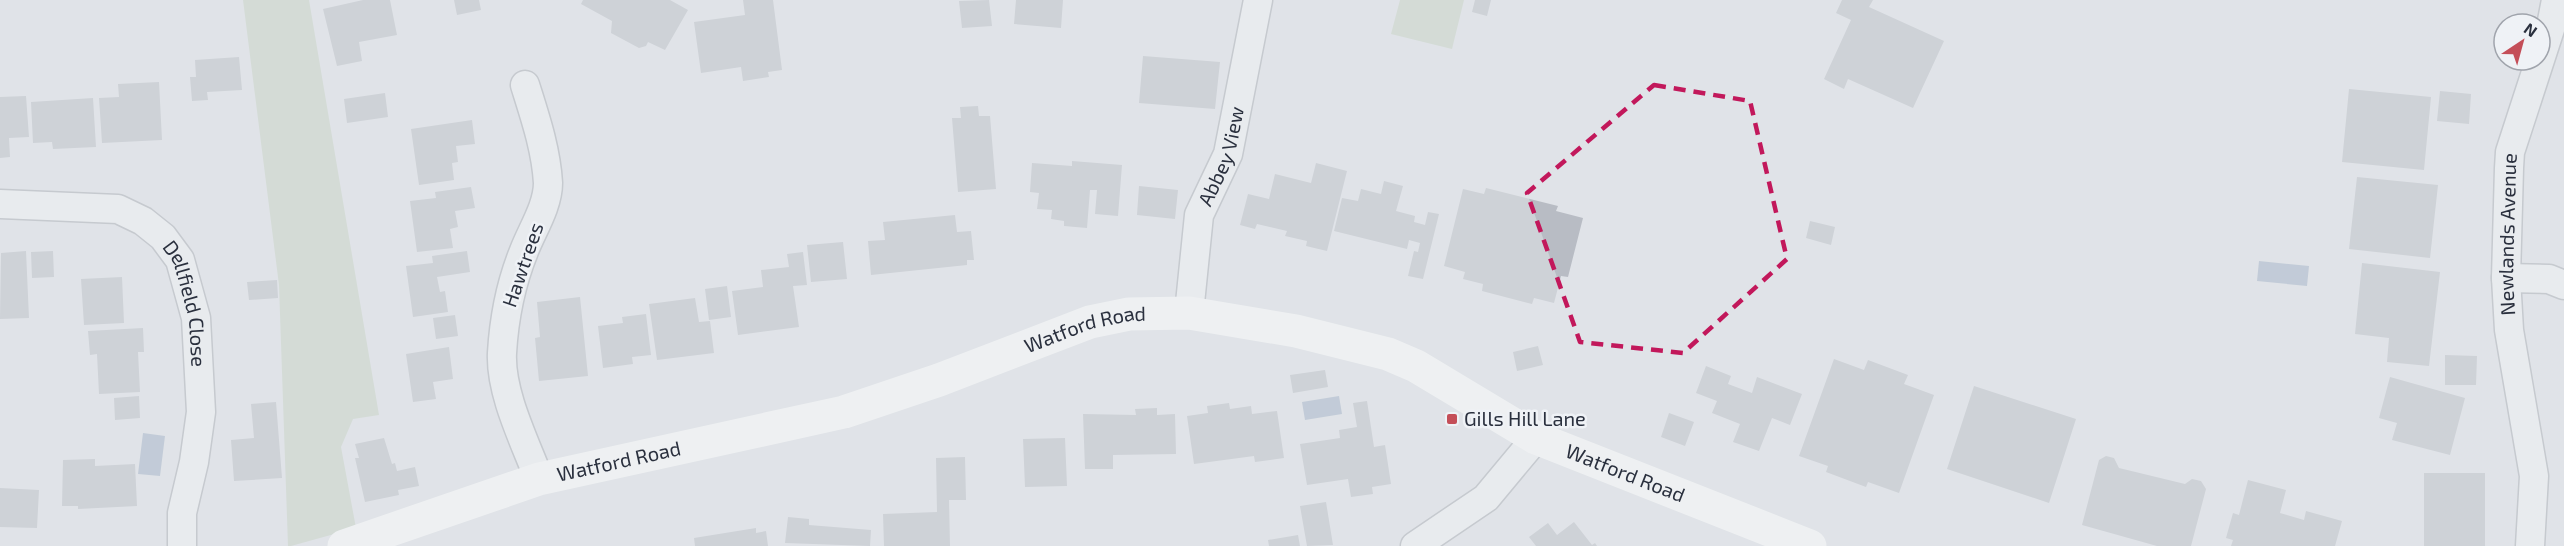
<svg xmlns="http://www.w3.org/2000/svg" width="2564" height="546" viewBox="0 0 2564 546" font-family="'Exo 2',sans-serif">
	<rect width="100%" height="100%" fill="#e0e3e8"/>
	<path fill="#c5d1c2" d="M243,0H309L379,415L353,419L341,447L356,528L291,546H288L279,285Z
		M1400,0H1464L1452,49L1391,34Z"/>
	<path fill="#9eaec5" d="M2259,261L2309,266L2307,286L2257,281Z
		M1339,396L1342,414L1305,420L1302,402Z
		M143,433L165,436L160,476L138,474Z"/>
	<path fill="#b8bcc4" d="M363,0H390L397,35L359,42L362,61L337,66L323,9Z
		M454,0H479L481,10L457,15Z
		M583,0H670L688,10L665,50L648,42L646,46L639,48L611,33L612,21L581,4Z
		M743,0H773L782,70L768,72L769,77L743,81L741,67L701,73L694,22L745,15Z
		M989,0L992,26L962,28L959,1Z
		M1016,0H1063L1061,28L1014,24Z
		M1475,0H1491L1487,16L1472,12Z
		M1842,0H1873L1869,7L1944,41L1913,108L1848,79L1844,89L1824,79L1851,20L1836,13Z
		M1143,56L1220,62L1215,109L1139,103Z
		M239,57L242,90L207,92L208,100L192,101L190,77H196L195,60Z
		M159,82L162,140L102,143L99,98L119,97L118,84Z
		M2349,89L2431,97L2424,170L2342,162Z
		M2440,91L2471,94L2469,124L2437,121Z
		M385,93L388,117L347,123L344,99Z
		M26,96L29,137L9,138L10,157L0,158V97Z
		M93,98L96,147L53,149L52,142L33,143L31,102Z
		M978,106L979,116H990L996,189L958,192L952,118H961L960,107Z
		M472,120L475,144L456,146L458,162L452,163L454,180L419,185L411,129Z
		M1072,161L1122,165L1118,216L1095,214L1097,190H1090L1087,228L1064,226V221L1051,219L1052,210L1037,209L1039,193L1030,192L1032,163L1072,166Z
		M1316,163L1347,171L1327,251L1306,246L1307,241L1285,236L1287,231L1257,224L1255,229L1240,225L1248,194L1269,199L1275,174L1311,183Z
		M2357,177L2438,185L2430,258L2349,249Z
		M1384,181L1403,186L1396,211L1415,216L1414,222L1425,225L1428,212L1439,214L1423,279L1408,276L1414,251L1418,252L1420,243L1409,240L1407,249L1334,231L1342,198L1358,201L1361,189L1381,194Z
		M1139,186L1178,190L1175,219L1137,215Z
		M471,187L475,208L455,211L458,227L450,229L453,248L417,252L410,201L436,198L435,192Z
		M1486,188L1558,206L1556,211L1583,218L1568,277L1561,276L1554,303L1534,298L1532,304L1482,291L1483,284L1463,279L1465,272L1444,266L1463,189L1484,194Z
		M955,215L957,232L971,231L974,260H967V265L871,275L868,241L885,240L883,222Z
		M1810,221L1835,227L1831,245L1806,238Z
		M843,242L847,279L811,282L807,245Z
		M26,251L29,318L0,319L1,253Z
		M53,251L54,277L32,278L31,252Z
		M467,251L470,272L437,277L440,292L445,291L448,312L413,317L406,266L433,263L432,256Z
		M803,252L807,285L793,286L799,327L738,335L732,291L763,287L761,270L789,267L787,254Z
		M2362,263L2440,272L2429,366L2387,362L2389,338L2355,334Z
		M122,277L124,323L84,325L81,279Z
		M277,280L278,298L249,300L247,282Z
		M727,286L731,317L709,320L705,289Z
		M580,297L588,376L539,381L535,338L540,337L537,302Z
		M695,298L699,322L710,321L714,353L657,360L649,304Z
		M646,314L651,355L632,357L633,364L603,368L598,326L623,323L622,317Z
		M455,315L458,336L436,339L433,318Z
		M143,328L144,352H138L140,392L99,394L97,354L90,355L88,331Z
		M1538,346L1543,365L1517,371L1513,352Z
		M449,347L453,379L433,382L436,399L413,402L406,354Z
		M2445,355L2477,356L2476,385H2445Z
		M1834,359L1864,370L1868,360L1908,375L1904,384L1934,395L1899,493L1868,482L1866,487L1826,472L1828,466L1799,456Z
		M1706,366L1731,376L1728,384L1752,393L1757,377L1802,394L1790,425L1772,418L1759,451L1733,442L1740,424L1712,413L1717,401L1696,393Z
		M1325,370L1328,387L1293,393L1290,375Z
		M2390,377L2465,398L2450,455L2392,440L2397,423L2379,418Z
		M1974,386L2076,419L2049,503L1947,469Z
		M139,396L140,418L115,420L114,398Z
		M1367,401L1374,447L1385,445L1391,484L1372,487L1373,494L1351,497L1348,479L1307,485L1300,444L1340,438L1339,430L1357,427L1353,403Z
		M276,402L282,478L234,481L231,440L254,438L251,404Z
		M1229,403L1230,409L1251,406L1252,414L1277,411L1284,458L1255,462L1254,456L1194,464L1187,416L1208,413L1207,406Z
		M1157,408V415L1175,414L1176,454L1113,455V469H1085L1083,414L1136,415L1135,409Z
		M1669,413L1694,422L1685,446L1661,437Z
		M384,438L392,464L395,463L397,471L415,467L419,486L398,490L399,495L365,502L355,458H359L355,444Z
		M1065,438L1067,486L1025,487L1023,439Z
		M2106,456L2114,458L2119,468L2185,484L2192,479L2201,481L2206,489L2191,546H2157L2082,525L2099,460Z
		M965,457L966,500H949L950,546H884L883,514L937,512L936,458Z
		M95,459V466L135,464L137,506L78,509V506H62L63,460Z
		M2424,473H2485V546H2424Z
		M2248,480L2286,490L2280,513L2304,520L2306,511L2342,521L2335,546H2231L2233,540L2226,538L2233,513L2239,515Z
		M0,488L39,490L37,528L0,527Z
		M1326,502L1333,545L1307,546L1300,506Z
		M788,517L809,519V525L871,530L870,546L785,543Z
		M1574,522L1592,545L1595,543L1597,546H1536L1529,537L1548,523L1557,535Z
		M756,528V533L766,531L768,546H695L694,538Z
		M1298,535L1300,546H1269L1268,540Z"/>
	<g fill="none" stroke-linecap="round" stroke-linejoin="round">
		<defs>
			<g id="street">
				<path d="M525,85C535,117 546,149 548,183C548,206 532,230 524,251C511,283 504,319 502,353C500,393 525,442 539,479"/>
				<path id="s1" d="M0,204L118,209L143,221L163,237L180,260L196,318L201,412L194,462L182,513V546"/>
				<path d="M2506,278L2549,279L2564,285"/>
				<path id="s2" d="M1189,313L1199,215L1228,154L1258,0"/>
				<path d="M1415,546L1486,498L1536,438"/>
				<path id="s3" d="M2530,546L2534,476L2509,330L2506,278L2509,168L2510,152L2551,26L2556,0"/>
			</g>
		</defs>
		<use href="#street" stroke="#a6aab2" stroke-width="31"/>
		<use href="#street" stroke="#f2f4f6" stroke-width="28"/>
		<path stroke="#fff" stroke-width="33" id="s4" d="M344,546L539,479L844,412L939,380L1090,322L1129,314L1189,313L1296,331L1388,354L1416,366L1536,438L1810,546"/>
	</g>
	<path d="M0 0H2564V546H0ZM1654,85L1750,101L1787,259L1683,353L1580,342L1527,193Z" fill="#e0e3e8" fill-opacity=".55" fill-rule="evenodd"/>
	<path fill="none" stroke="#c2185b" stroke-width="4.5" stroke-dasharray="12 8" stroke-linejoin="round" d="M1654,85L1750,101L1787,259L1683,353L1580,342L1527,193Z"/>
	<rect fill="#c44e58" stroke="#eff2f6" stroke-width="2" x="1446" y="413" width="12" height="12" rx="3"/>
	<g text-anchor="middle" stroke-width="5" stroke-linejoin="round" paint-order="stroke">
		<g font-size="20" fill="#2a303e" stroke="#eff2f6">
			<text dy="7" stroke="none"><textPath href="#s2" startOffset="162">Abbey View</textPath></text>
			<text dy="7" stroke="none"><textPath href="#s3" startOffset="314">Newlands Avenue</textPath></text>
			<text transform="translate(523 265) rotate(-71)" y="7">Hawtrees</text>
			<text dy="7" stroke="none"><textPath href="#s1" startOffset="244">Dellfield Close</textPath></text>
			<text dy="7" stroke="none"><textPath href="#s4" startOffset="774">Watford Road</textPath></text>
			<text dy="7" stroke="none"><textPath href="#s4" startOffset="288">Watford Road</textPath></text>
			<text dy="7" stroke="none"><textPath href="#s4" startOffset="1350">Watford Road</textPath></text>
		</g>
		<g font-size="20" fill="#2a303e" stroke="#eff2f6" text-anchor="start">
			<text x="1464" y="426">Gills Hill Lane</text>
		</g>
	</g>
	<g transform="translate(2522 42) rotate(36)"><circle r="28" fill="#eff2f6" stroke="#a0a4ac" stroke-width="1.5"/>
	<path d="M0-4.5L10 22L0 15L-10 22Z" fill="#c44e58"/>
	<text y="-9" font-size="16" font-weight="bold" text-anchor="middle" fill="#2a303e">N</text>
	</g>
</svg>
